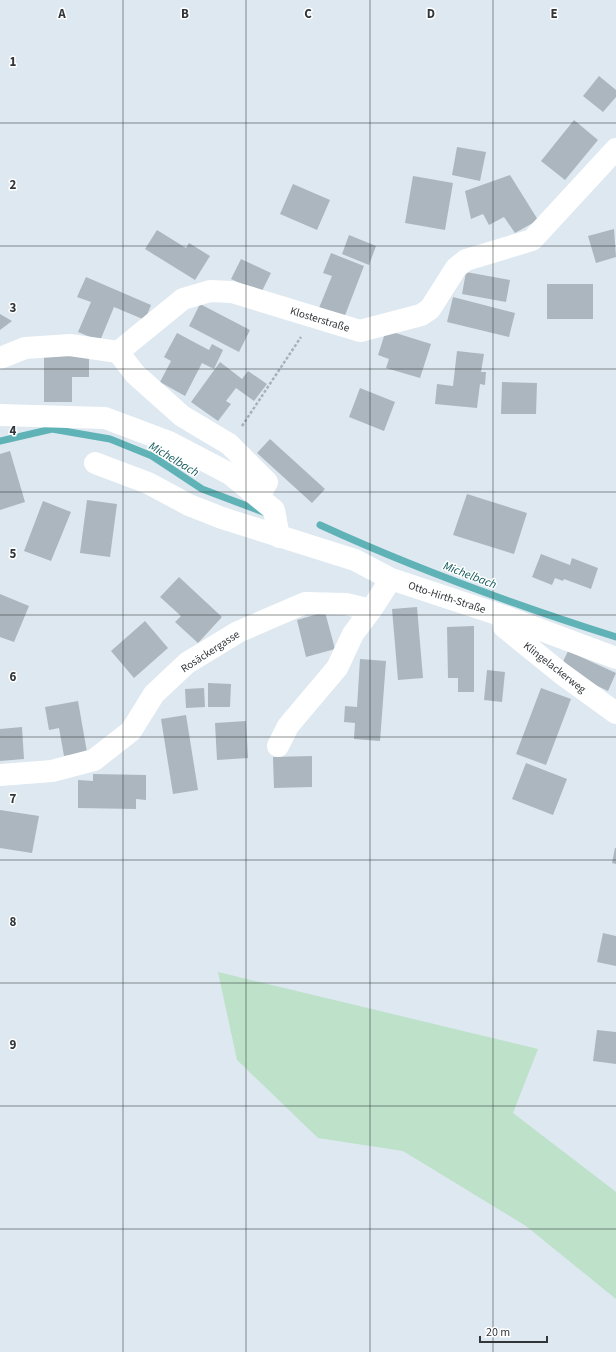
<svg xmlns="http://www.w3.org/2000/svg" width="616" height="1352" viewBox="0 0 616 1352" font-family="'Source Sans 3',sans-serif">
	<rect width="100%" height="100%" fill="#dde8f0"/>
	<path fill="#bde1c9" d="M218,972L538,1049L513,1113L616,1192V1299L526,1226L403,1151L318,1138L237,1060Z"/>
	<g fill="none" stroke-linecap="round" stroke-linejoin="round">
		<path stroke="#5fb2b5" stroke-width="7" d="M0,441L52,429L110,439L152,456L202,489L263,512
			M320,525C416,569 515,605 616,637"/>
	</g>
	<path fill="#acb6be" d="M599,76L616,90V97L603,112L583,96Z
		M574,120L598,140L565,180L541,161Z
		M457,147L486,152L480,181L452,175Z
		M510,175L538,220L515,233L504,217L489,225L483,214L471,219L465,191Z
		M413,176L453,183L445,230L405,223Z
		M293,184L330,200L317,230L280,214Z
		M614,229L616,257L596,263L588,236Z
		M157,230L186,248L189,243L210,256L195,280L145,249Z
		M349,235L376,246L369,265L342,254Z
		M331,253L364,266L344,318L319,308L332,276L323,273Z
		M241,259L271,273L261,293L231,279Z
		M466,272L510,280L506,302L462,294Z
		M86,277L151,305L145,320L114,307L100,341L78,332L91,302L77,297Z
		M547,284H593V319H547Z
		M453,297L515,313L509,337L447,322Z
		M200,304L250,330L239,352L189,326Z
		M0,314L12,321L0,330Z
		M386,330L431,344L420,378L386,368L389,359L378,355Z
		M177,333L209,350L212,344L223,350L214,369L202,363L185,396L160,382L171,361L164,357Z
		M457,351L484,354L481,372H486L485,385L480,384L477,408L435,404L437,384L453,386Z
		M44,356H89V377H72V402H44Z
		M220,362L242,379L248,371L267,384L254,401L236,388L226,401L231,404L218,421L191,402Z
		M502,382L537,383L536,414H501Z
		M360,388L395,402L384,431L349,417Z
		M270,439L325,489L312,503L257,453Z
		M10,451L25,502L0,510V454Z
		M467,494L527,513L514,554L453,535Z
		M87,500L117,504L110,557L80,553Z
		M43,501L71,512L51,561L24,551Z
		M541,554L570,565L572,558L598,568L591,589L564,579L563,581L555,578L552,585L532,577Z
		M179,577L222,617L198,643L175,622L181,616L160,597Z
		M0,594L29,606L14,642L0,637Z
		M417,607L423,678L398,680L392,609Z
		M325,612L335,649L306,657L297,620Z
		M145,621L168,648L134,678L111,651Z
		M474,626V692H458V678H448L447,627Z
		M568,651L616,673L608,691L560,668Z
		M360,659L386,661L380,741L354,739L355,723L344,722L345,706L357,707Z
		M487,670L505,672L502,702L484,700Z
		M208,683L231,684L230,707H208Z
		M204,688L205,707L186,708L185,689Z
		M541,688L571,699L546,765L516,754Z
		M78,701L87,752L64,756L59,728L49,730L45,707Z
		M186,715L198,790L173,794L161,719Z
		M246,721L248,758L217,760L215,723Z
		M22,727L24,759L0,761V729Z
		M312,756V787L274,788L273,757Z
		M526,763L567,779L553,815L512,799Z
		M93,774L146,775V800L136,799V809L78,808V780L93,781Z
		M0,810L39,816L32,853L0,848Z
		M615,848H616V864L612,863Z
		M603,933L616,936V966L597,962Z
		M597,1030L616,1032V1064L593,1061Z"/>
	<g fill="none" stroke-linecap="round" stroke-linejoin="round">
		<path stroke="#a8b1b8" stroke-width="2.5" stroke-dasharray="3 2" stroke-linecap="butt" d="M242,426L301,337"/>
		<path stroke="#fff" stroke-width="22" d="M118,352L135,374L182,416L229,444L267,482L259,497
			M0,358L25,348L70,345L118,352L183,299L210,291L232,292L360,331L421,315L430,309L456,268L466,260L532,240L616,149
			M0,415L105,418L169,442L230,474L274,510L279,537
			M95,463L148,483L189,505L222,518L355,560L391,579L503,616L616,658
			M503,616L504,627L562,674L616,713
			M278,746L288,726L337,668L353,634L371,610
			M0,775L52,771L94,760L131,731L154,694L187,663L238,632L305,603L346,604L371,610L391,579"/>
	</g>
	<path fill="none" stroke="#323639" stroke-width="1" stroke-opacity="0.55" d="M123,0V1352M246,0V1352M370,0V1352M493,0V1352M0,123H616M0,246H616M0,369H616M0,492H616M0,615H616M0,737H616M0,860H616M0,983H616M0,1106H616M0,1229H616"/>
	<g text-anchor="middle" stroke-width="3" stroke-linejoin="round" paint-order="stroke">
		<g font-size="11" fill="#323639" stroke="#fff">
			<text transform="translate(320 319) rotate(17)" y="4">Klosterstraße</text>
			<text transform="translate(447 597) rotate(18)" y="4">Otto-Hirth-Straße</text>
			<text transform="translate(210 651) rotate(-33)" y="4">Rosäckergasse</text>
			<text transform="translate(555 667) rotate(38)" y="4">Klingelackerweg</text>
		</g>
		<g font-size="12" font-style="italic" fill="#135b5d" stroke="#fff">
			<text transform="translate(174 459) rotate(31)" y="4">Michelbach</text>
			<text transform="translate(470 575) rotate(21)" y="4">Michelbach</text>
		</g>
	</g>
	<g font-size="13" text-anchor="middle" font-weight="bold" fill="#323639" stroke="#fff" stroke-width="3" stroke-linejoin="round" paint-order="stroke">
		<text x="62" y="18">A</text>
		<text x="185" y="18">B</text>
		<text x="308" y="18">C</text>
		<text x="431" y="18">D</text>
		<text x="554" y="18">E</text>
		<text x="13" y="66">1</text>
		<text x="13" y="189">2</text>
		<text x="13" y="312">3</text>
		<text x="13" y="435">4</text>
		<text x="13" y="558">5</text>
		<text x="13" y="681">6</text>
		<text x="13" y="803">7</text>
		<text x="13" y="926">8</text>
		<text x="13" y="1049">9</text>
	</g>
	<path d="M480 1336v6h67v-6" fill="none" stroke="#323639" stroke-width="2"/>
	<text x="486" y="1336" font-size="12" fill="#323639" stroke="#ffffff" stroke-width="3" paint-order="stroke">20 m</text>
</svg>
